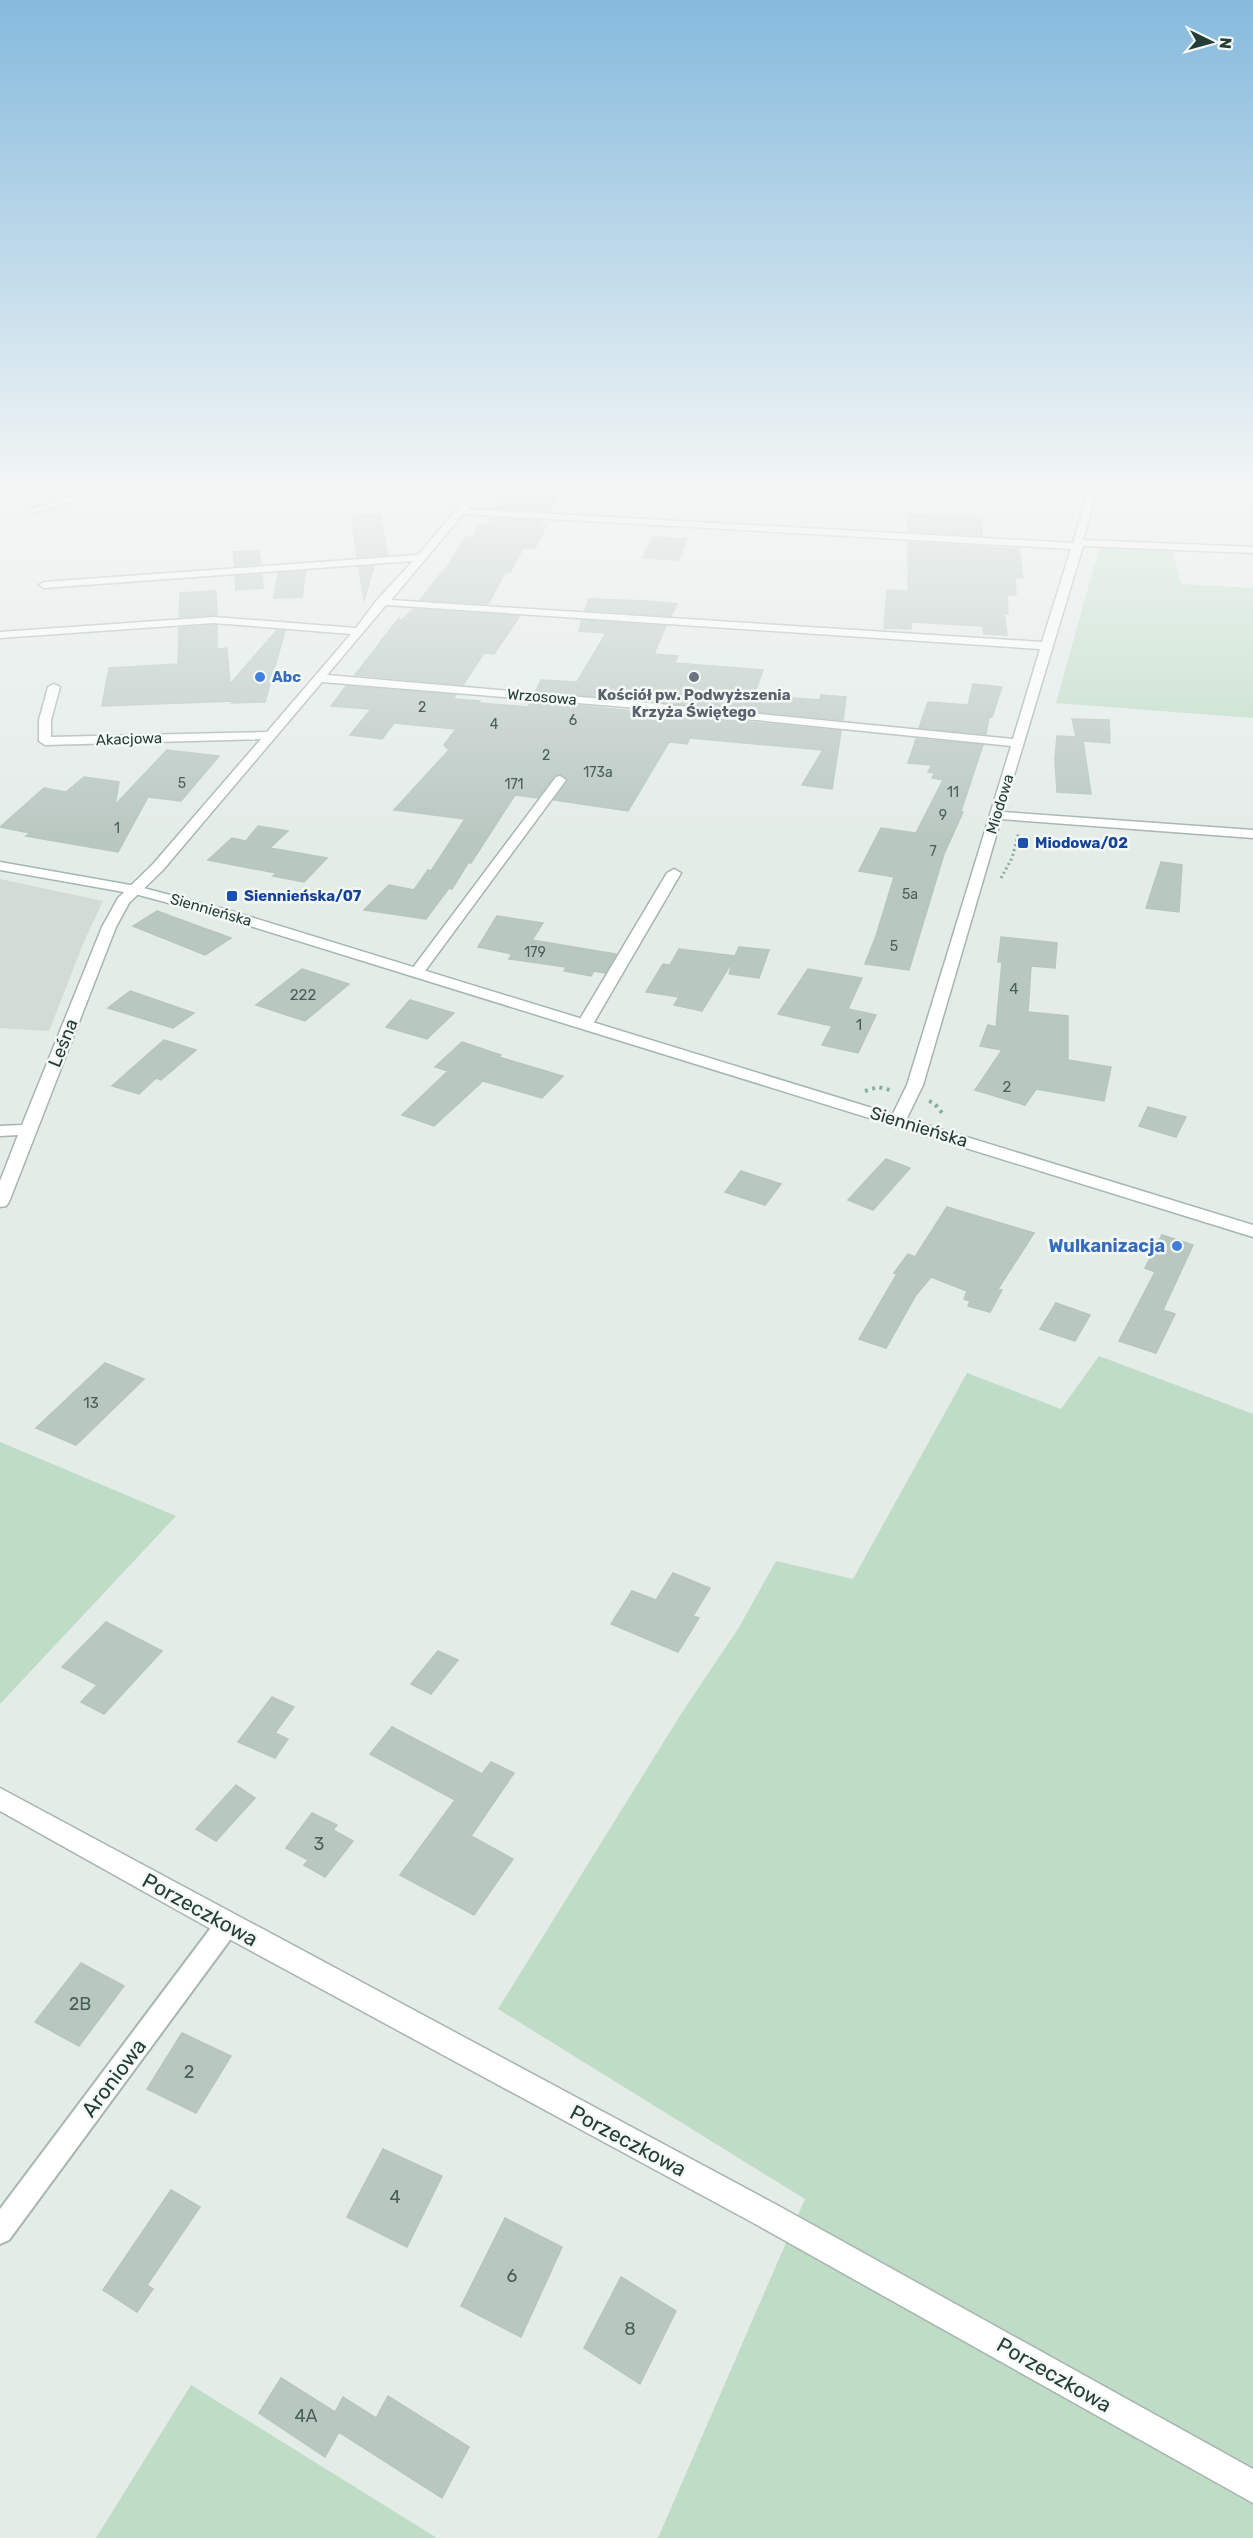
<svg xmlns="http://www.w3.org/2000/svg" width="1253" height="2538" viewBox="0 0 1253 2538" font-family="Rubik,sans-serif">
	<rect width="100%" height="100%" fill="#e4ece8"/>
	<path fill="#d2dcd7" d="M0,879L103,901L83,944L49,1031L0,1028Z"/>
	<path fill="#bedcc6" d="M1099,549L1172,551L1181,584L1253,588V718L1056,703Z
		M1099,1356L1253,1414V2538H658L805,2199L498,2009L681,1714L738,1629L776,1561L853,1579L967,1373L1061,1409Z
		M0,1442L176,1516L0,1704Z
		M191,2385L437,2538H96Z"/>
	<path fill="#b9c7c1" stroke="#b6c6bf" stroke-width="1.5" d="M504,490L559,492L548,511L496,508Z
		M380,514L388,555L357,557L351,516Z
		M908,514L982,518V536L908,531Z
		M492,518L543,521L540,526H546L535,548H523L510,573H505L488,604L420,600L450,562L466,537H473L480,525H488Z
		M652,537L687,539L679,560L643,558Z
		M908,542L1019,549L1023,578L1015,577L1016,595H1007L1008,614H1004L1007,635L984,634L983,626L911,622V629L884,628L887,590L908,591Z
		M259,551L261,564L235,566L233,552Z
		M374,566L364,601L359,567Z
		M306,571L302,597L274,598L278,573Z
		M262,574L263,588L236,590L235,576Z
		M216,591L217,615L179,617L180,593Z
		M589,599L647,601L677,604L671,616L585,610Z
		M413,609L520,616L494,654L484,653L463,685L355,675L399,618L400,622Z
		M582,620L666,626L654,654L678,656L675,663L763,670L754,695L820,700L821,695L846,697L843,720L536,691L541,680L577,682L606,633L579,631Z
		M217,625V649L227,648L230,684L277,630L285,631L265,702L232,703L234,701L102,706L109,668L178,664L179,628Z
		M973,684L1002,687L992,717H989L986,734L919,728L928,702L968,705Z
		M346,686L456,695L453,699L480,701L479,703L528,707L531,701L841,731L832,789L802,785L823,750L690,738L687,744L669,742L628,811L554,800L568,780L561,774L555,775L538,798L515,795L471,863H468L452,889L449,888L426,919L364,910L389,885L414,890L428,870L431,871L465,819L394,810L449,750L444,745L456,729L394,723L382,739L350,735L371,709L331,706Z
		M1072,719L1109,720L1110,743L1083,741L1091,794L1057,792L1055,759L1057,736L1076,737Z
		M916,739L983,745L961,811L963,812L944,854L909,970L865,964L876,936L894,877L859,871L881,828L916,833L943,780L932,778L935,773L928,772L932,765L908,763Z
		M167,750L219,756L181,801L148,797L118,852L26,836L30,833L0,827L44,788L66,792L84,777L119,782L115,805Z
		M258,826L288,831L270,848L327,858L304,882L273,876L276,873L208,860L232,838L246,841Z
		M1161,862L1182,865L1179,912L1146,908Z
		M157,911L184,921L231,938L205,955L133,926Z
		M497,916L543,923L532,940L616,954L605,973L594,971L591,976L564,971L566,967L509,959L512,954L478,947Z
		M1001,937L1057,943L1055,968L1031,966L1028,1012L1068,1016V1060L1111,1067L1104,1101L1036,1089L1025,1105L975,1090L1002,1050L980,1046L988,1025L996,1027L1002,962H998Z
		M739,947L769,950L759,978L729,974L734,959L702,1011L674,1005L679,997L646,992L663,964L670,965L679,949L735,956Z
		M302,969L349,984L305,1021L256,1005Z
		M808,969L862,978L848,1009L876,1015L858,1053L822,1045L832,1026L778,1014Z
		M130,991L194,1013L173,1028L108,1008Z
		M410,1000L454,1013L427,1039L386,1027Z
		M164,1040L196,1050L161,1080L156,1078L139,1094L112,1086Z
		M462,1042L501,1055L499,1057L563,1076L542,1098L483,1081L434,1126L402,1115L448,1071L435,1067Z
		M1148,1107L1186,1117L1176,1137L1139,1126Z
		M886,1159L910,1168L873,1210L848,1200Z
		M741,1171L781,1184L765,1205L725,1192Z
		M947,1207L1034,1233L998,1289L1002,1290L990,1312L968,1306L970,1301L964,1299L967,1291L931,1277L916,1295L886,1348L859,1339L897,1274L894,1273L908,1254L915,1257Z
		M1162,1235L1193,1245L1163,1310L1175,1314L1156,1353L1119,1341L1155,1272L1145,1268Z
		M1056,1303L1090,1315L1075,1341L1040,1329Z
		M105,1363L144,1379L76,1445L36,1428Z
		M673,1573L710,1588L693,1616L699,1618L678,1652L611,1624L632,1591L656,1600Z
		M106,1622L162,1651L104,1714L81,1702L97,1685L62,1667Z
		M438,1651L458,1660L431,1694L411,1684Z
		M272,1697L294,1707L275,1733L288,1739L275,1758L238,1742Z
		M392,1727L482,1774L491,1762L514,1773L471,1836L513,1859L474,1915L400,1875L455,1800L370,1754Z
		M236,1785L255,1798L216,1841L196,1829Z
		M312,1813L337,1825L333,1830L353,1841L325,1877L304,1865L308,1860L286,1848Z
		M81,1963L124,1986L79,2046L35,2022Z
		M182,2033L231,2056L196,2113L147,2089Z
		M383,2149L442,2176L407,2247L347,2217Z
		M171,2190L200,2207L147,2285L153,2289L137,2312L103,2290Z
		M505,2218L562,2247L521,2337L461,2306Z
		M621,2277L676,2311L640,2384L584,2348Z
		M281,2378L335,2412L343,2397L376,2418L388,2396L469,2447L442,2498L339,2432L325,2457L259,2413Z"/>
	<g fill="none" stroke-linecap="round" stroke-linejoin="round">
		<defs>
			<path id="service" d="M227,1914L235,1917L239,1925L235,1933L9,2240L0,2244V2209L219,1917Z"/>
			<path id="minor" d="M101,485H110L115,489L34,513L29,510L103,488Z
				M478,485H488L468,509L1073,543L1090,485H1099L1083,540L1253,547V553L1083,546L1003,812L1253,830V838L1001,819L923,1085L906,1120L898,1125L890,1120L907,1085L1011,746L638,708L322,682L163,870L129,903L116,927L9,1202L6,1206L0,1207V1181L18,1135L0,1136V1126L22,1125L102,927L118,898L153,864L261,739L45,745L39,741V720L48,687L54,684L60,687L51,720V737L267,732L351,634L214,623L0,638V632L214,617L356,628L377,600L413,561L44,588L39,585L44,582L418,555ZM463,514L1071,549L1042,642L391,600ZM386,605L1040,649L1013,739L638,702L327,675Z
				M560,776L566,780L422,975H412L410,972L412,969L556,777Z
				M674,869L681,873L593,1024L590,1027H580L577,1024L667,873Z
				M0,1788L777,2205L1253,2469V2503L757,2225L218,1933L0,1811Z"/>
			<path id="secondary" d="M0,862L136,886L231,911L1253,1225V1237L221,917L135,894L0,870Z"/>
		</defs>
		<use href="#service" stroke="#a7b4af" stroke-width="4"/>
		<use href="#minor" stroke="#a7b4af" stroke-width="3"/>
		<use href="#secondary" stroke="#a3b7b0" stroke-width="3"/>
		<path stroke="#86aea1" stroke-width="3" stroke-dasharray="2 3" stroke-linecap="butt" d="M1001,878L1012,858L1019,832"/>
		<path stroke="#86aea1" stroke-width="4" stroke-dasharray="3 4.5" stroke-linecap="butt" d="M865,1091L878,1087L890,1090
			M929,1101L934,1103L943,1114"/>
		<use href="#service" fill="#fff" fill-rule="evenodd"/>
		<use href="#minor" fill="#fff" fill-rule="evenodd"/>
		<use href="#secondary" fill="#fff" fill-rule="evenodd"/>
	</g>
	<linearGradient id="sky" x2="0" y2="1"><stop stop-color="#85badd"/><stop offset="0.58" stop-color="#f3f6f5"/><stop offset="1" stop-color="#f3f6f5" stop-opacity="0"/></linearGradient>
	<rect width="1253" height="840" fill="url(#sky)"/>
	<g fill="#3f7fe0" stroke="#f4f9f6" stroke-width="2">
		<circle cx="260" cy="677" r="6"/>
		<circle cx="1177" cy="1246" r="6"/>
	</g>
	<circle fill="#6b7280" stroke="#f4f9f6" stroke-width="2" cx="694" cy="677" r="6"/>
	<g fill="#1a4fb4" stroke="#f4f9f6" stroke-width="2">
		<rect x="1017" y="837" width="12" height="12" rx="3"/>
		<rect x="226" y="890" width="12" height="12" rx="3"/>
	</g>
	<g text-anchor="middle" stroke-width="5" stroke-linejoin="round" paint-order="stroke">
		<g font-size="14" fill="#496059">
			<text x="422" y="712">2</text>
			<text x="573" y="725">6</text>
			<text x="494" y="729">4</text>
			<text x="546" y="760">2</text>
			<text x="598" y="777">173a</text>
			<text x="182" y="788">5</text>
			<text x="514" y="789">171</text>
			<text x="953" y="797">11</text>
			<text x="943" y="820">9</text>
			<text x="117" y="833">1</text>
			<text x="933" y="856">7</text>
			<text x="910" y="899">5a</text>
			<text x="894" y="951">5</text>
			<text x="535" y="957">179</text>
		</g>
		<g font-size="15" font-weight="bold" fill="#366cbe" stroke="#f4f9f6" text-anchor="start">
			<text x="272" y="682">Abc</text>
		</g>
		<g font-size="15" font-weight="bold" fill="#5b616d" stroke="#f4f9f6">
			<text x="694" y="700">Kościół pw. Podwyższenia<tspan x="694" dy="17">Krzyża Świętego</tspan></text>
		</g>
		<g font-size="15" fill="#243d36" stroke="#f4f9f6">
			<text transform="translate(542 697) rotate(5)" y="5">Wrzosowa</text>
			<text transform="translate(129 739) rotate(-2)" y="5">Akacjowa</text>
			<text transform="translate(1000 804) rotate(-73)" y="5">Miodowa</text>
			<text transform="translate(211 910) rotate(16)" y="5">Siennieńska</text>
		</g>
		<g font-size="15" font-weight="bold" fill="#164399" stroke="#f4f9f6" text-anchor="start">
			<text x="1035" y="848">Miodowa/02</text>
			<text x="244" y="901">Siennieńska/07</text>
		</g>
		<g font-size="15" fill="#496059">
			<text x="1014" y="994">4</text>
			<text x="303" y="1000">222</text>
			<text x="859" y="1030">1</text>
			<text x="1007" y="1092">2</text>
			<text x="91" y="1408">13</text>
		</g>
		<g font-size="18" fill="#243d36" stroke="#f4f9f6">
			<text transform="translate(63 1043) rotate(-68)" y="6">Leśna</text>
			<text transform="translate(919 1127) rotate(17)" y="6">Siennieńska</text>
		</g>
		<g font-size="18" font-weight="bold" fill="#366cbe" stroke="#f4f9f6" text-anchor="end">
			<text x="1165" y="1252">Wulkanizacja</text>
		</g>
		<g font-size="18" fill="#496059">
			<text x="319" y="1850">3</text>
			<text x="80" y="2010">2B</text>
			<text x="189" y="2078">2</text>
			<text x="395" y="2203">4</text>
			<text x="512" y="2282">6</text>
			<text x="630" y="2335">8</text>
			<text x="306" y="2422">4A</text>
		</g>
		<g font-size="21" fill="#243d36" stroke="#f4f9f6">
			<text transform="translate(200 1910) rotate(29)" y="7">Porzeczkowa</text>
			<text transform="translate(114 2078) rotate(-53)" y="7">Aroniowa</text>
			<text transform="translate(628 2141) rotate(28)" y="7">Porzeczkowa</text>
			<text transform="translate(1054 2375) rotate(30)" y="7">Porzeczkowa</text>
		</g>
	</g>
	<g transform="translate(1211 42) rotate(95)" stroke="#f4f9f6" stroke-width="4.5" paint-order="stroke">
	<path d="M0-4.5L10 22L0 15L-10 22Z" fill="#243d36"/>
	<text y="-9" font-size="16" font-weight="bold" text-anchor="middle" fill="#243d36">N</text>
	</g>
</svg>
